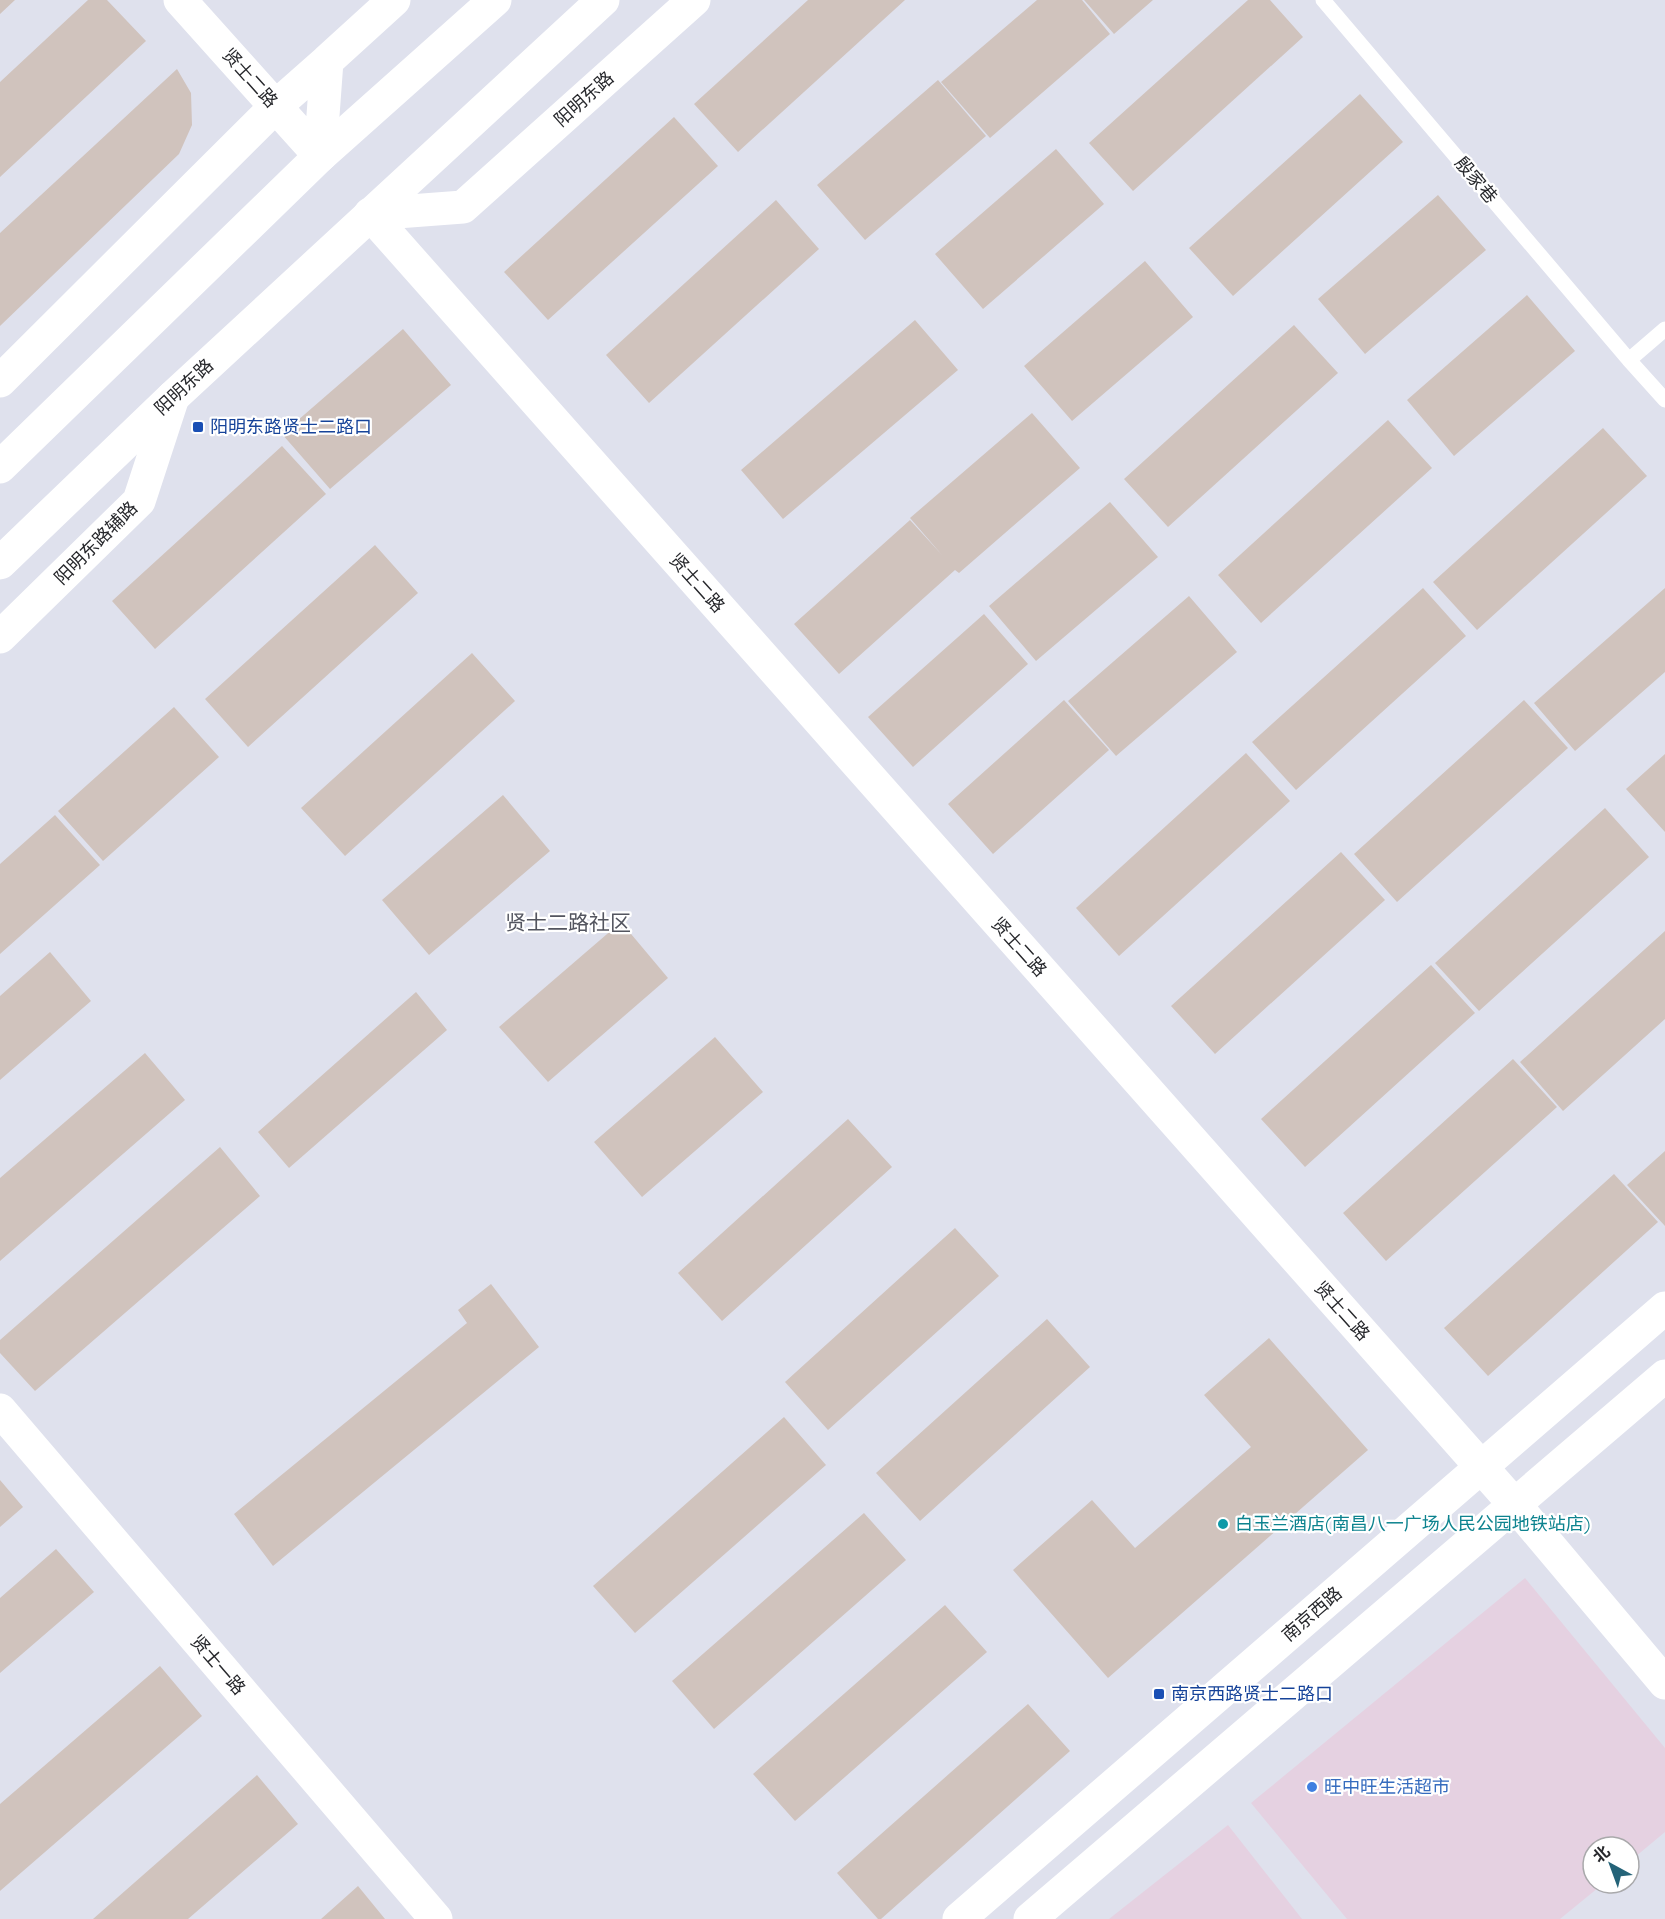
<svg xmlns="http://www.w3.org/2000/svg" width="1665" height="1919" viewBox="0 0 1665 1919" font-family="Quicksand,'Noto Sans SC',sans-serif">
	<rect width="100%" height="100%" fill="#dfe1ed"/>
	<path fill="#e5d1e1" d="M1525,1578L1665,1748V1832L1629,1862V1847H1593V1883H1604L1560,1919H1347L1251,1803Z
		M1228,1825L1302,1919H1109Z"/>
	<path fill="#d0c3bd" d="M0,0H15L0,14Z
		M88,0H107L146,41L0,177V82Z
		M808,0H905L738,152L694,104Z
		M1037,0H1082L1110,34L990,138L941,82Z
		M1084,0H1153L1114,34Z
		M1248,0H1270L1303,37L1133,191L1089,143Z
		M177,69L191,93L192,125L179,154L0,326V233Z
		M938,80L986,136L865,240L817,185Z
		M1360,94L1403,142L1233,296L1189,248Z
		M674,117L718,166L548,320L504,272Z
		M1056,149L1104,204L983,309L935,254Z
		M1438,195L1486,250L1365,354L1318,299Z
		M776,200L819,249L649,403L606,355Z
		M1145,261L1193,317L1072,421L1024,366Z
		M1527,295L1575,351L1454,456L1407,400Z
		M915,320L958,370L783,519L741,470Z
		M1294,325L1338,373L1168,527L1124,479Z
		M403,329L451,385L330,489L282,434Z
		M1032,413L1080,468L959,573L955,570L839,674L794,624L910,520L942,555L910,518Z
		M1388,420L1432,468L1261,623L1218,575Z
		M1603,428L1647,476L1477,630L1433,582Z
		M282,446L326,494L155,649L112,601Z
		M1110,502L1158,557L1036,661L989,606Z
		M375,545L418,593L248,747L205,699Z
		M1423,588L1466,636L1296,790L1252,742Z
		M1665,588V672L1575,751L1534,703Z
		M1189,596L1237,652L1116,756L1068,701Z
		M984,614L1028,664L913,767L868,717Z
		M472,653L515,701L345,856L301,808Z
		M1064,700L1109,750L993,854L948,804Z
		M1524,700L1568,748L1397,902L1354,854Z
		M174,707L219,757L103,861L58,811Z
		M1246,753L1290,801L1119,956L1076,908Z
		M1665,754V832L1626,789Z
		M503,795L550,851L429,955L382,900Z
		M1605,808L1649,857L1479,1011L1435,963Z
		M55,815L100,865L0,954V864Z
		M1341,852L1385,900L1215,1054L1171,1006Z
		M621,922L668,978L548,1082L499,1027Z
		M1665,931V1019L1563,1111L1520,1062Z
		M50,952L91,1001L0,1080V996Z
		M1431,965L1475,1013L1305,1167L1261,1119Z
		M416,992L447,1030L289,1168L258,1132Z
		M715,1037L763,1092L642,1197L594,1142Z
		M145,1053L185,1100L0,1261V1178Z
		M1513,1059L1557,1107L1386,1261L1343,1213Z
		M848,1119L892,1167L722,1321L678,1273Z
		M220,1147L260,1196L35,1391L0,1353V1340Z
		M1665,1151V1226L1627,1185Z
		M1614,1174L1658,1222L1488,1376L1444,1328Z
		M955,1228L999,1276L828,1430L785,1382Z
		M491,1284L539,1347L273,1566L234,1514L467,1323L458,1310Z
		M1047,1319L1090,1367L920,1521L876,1473Z
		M1269,1338L1368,1450L1108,1678L1013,1570L1092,1500L1135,1548L1251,1447L1204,1395Z
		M784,1417L826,1465L635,1633L593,1586Z
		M0,1480L23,1507L0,1527Z
		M864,1513L906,1560L714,1729L672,1681Z
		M56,1549L94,1592L0,1673V1598Z
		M945,1605L987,1652L795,1821L753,1774Z
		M160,1666L202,1716L0,1891V1804Z
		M1028,1704L1070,1751L881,1919H878L837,1873Z
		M257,1775L298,1824L188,1919H93Z
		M358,1886L385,1919H321Z"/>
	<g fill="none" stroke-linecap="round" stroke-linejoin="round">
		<path stroke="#fff" stroke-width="15" d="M1323,0L1629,360L1665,400
			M1629,360L1665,329"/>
		<path stroke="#fff" stroke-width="33" d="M180,0L320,156
			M320,156L327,61L394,0
			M370,214L1515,1505L1665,1683
			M370,214L463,207L694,0
			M0,381L276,106L327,61
			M0,637L139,501L173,397
			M0,1410L436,1919
			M959,1919L1665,1308
			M1030,1919L1665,1376"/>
		<path stroke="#fff" stroke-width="33" d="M0,467L320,156L495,0
			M0,563L173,397L603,0"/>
	</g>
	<g fill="#1a4fb4" stroke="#fff" stroke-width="2">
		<rect x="192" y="421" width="12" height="12" rx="3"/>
		<rect x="1153" y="1688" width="12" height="12" rx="3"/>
	</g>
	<circle fill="#0f9aa8" stroke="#fff" stroke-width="2" cx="1223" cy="1524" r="6"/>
	<circle fill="#3f7fe0" stroke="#fff" stroke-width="2" cx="1312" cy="1787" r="6"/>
	<g text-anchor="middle" stroke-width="4.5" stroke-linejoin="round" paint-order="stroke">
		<g font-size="18" fill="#27282c" stroke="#fff">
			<text transform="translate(250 78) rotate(48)" y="6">贤士二路</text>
			<text transform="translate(584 99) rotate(-42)" y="6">阳明东路</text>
			<text transform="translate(1476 180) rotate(50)" y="6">殷家巷</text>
			<text transform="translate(184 387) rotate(-43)" y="6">阳明东路</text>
			<text transform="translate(96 543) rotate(-45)" y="6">阳明东路辅路</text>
			<text transform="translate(697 583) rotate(48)" y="6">贤士二路</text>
			<text transform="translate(1019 947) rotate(48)" y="6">贤士二路</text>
			<text transform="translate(1342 1311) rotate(48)" y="6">贤士二路</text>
			<text transform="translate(1312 1614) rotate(-41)" y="6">南京西路</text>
			<text transform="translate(218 1665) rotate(49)" y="6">贤士一路</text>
		</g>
		<g font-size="18" fill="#164399" stroke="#fff" text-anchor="start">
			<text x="210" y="433">阳明东路贤士二路口</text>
			<text x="1171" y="1700">南京西路贤士二路口</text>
		</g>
		<g font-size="18" fill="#0d838f" stroke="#fff" text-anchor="start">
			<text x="1235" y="1530">白玉兰酒店(南昌八一广场人民公园地铁站店)</text>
		</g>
		<g font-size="18" fill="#366cbe" stroke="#fff" text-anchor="start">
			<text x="1324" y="1793">旺中旺生活超市</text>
		</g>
		<g font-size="21" fill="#53555f" stroke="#fff">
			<text x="568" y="930">贤士二路社区</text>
		</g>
	</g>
	<g transform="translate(1611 1865) rotate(319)"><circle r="28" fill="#ffffff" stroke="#a9a9ab" stroke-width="1.5"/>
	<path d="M0-4.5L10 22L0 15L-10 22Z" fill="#246378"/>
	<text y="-9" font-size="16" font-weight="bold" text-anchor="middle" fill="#27282c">北</text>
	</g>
</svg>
